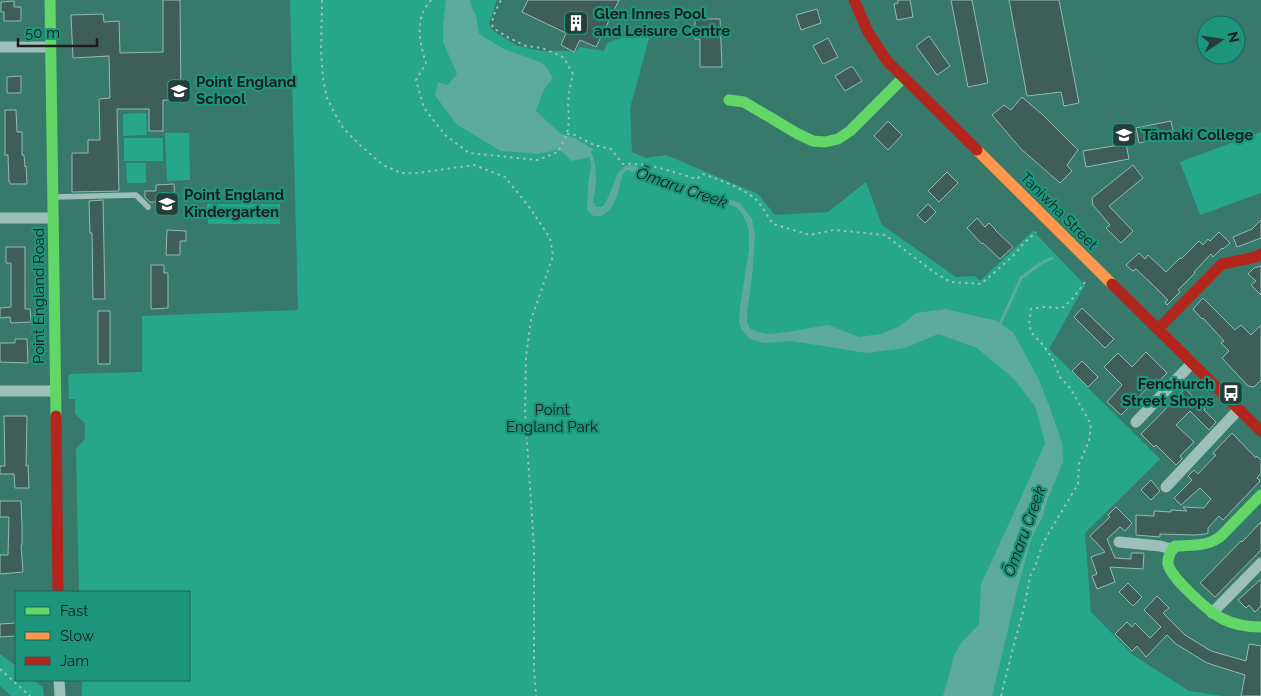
<svg xmlns="http://www.w3.org/2000/svg" width="1261" height="696" viewBox="0 0 1261 696" font-family="Raleway,sans-serif">
	<rect width="100%" height="100%" fill="#377a6c"/>
	<path fill="#27a78a" d="M290,0H497L489,24L493,31L518,46L542,51H577L579,47L604,51L607,43L652,28L630,108L632,152L646,158L666,155L758,194L775,215L828,212L866,182L882,225L956,277L975,276L980,281L1033,231L1085,285L1049,349L1160,459L1085,533L1091,612L1133,655L1189,691L1223,696H82V680H189V592H79L76,449L85,439V423L75,414V399H69L68,376L70,374L142,372V316L298,310Z
		M146,113L147,135L123,136V114Z
		M1261,132V193L1200,215L1180,162Z
		M165,133H189L190,180L167,181Z
		M124,138H163V161H124Z
		M126,163H146V183H127Z
		M207,204H280V224H208Z
		M0,654L16,666V680H34L43,687L44,696H11L0,686Z"/>
	<path fill="#5caa9a" d="M446,0H471L470,2L476,16L479,34L504,49L540,62L546,66L553,78L543,91L536,111L561,134L575,138L593,149L591,152C598,167 597,186 593,202L596,207H602L606,202L618,173L625,166L634,165L658,175L689,187L740,203L752,219L755,236L752,276L747,313V323L751,329L758,332L768,334L787,332L828,325L859,337L881,334L900,326L916,313L946,309L979,317L995,320L1013,332L1039,380L1050,408L1062,443L1063,461L1059,472L1048,498L1042,518L1031,540L1018,587L992,696H943L955,653L962,642L979,624L981,584L1024,491L1045,443L1035,406L1013,378L977,348L938,334L905,348L866,353L792,341L764,343L750,339L742,330L739,323L740,307L749,250V230L744,217L741,212L736,207L730,205L723,204L696,194L651,183L639,174L627,170L623,174C619,187 616,212 600,216C599,216 592,216 592,215L587,210L588,185L591,165L589,156L587,158L571,161L563,152L557,150L538,154L501,151L456,124L435,95L438,82L448,85L457,74L443,42V24Z"/>
	<g fill="none" stroke-linecap="round" stroke-linejoin="round">
		<path stroke="#5caa9a" stroke-width="3" d="M999,326L1021,278L1040,264L1052,258"/>
	</g>
	<path fill="#3f5e58" stroke="#94bab2" d="M163,0H180L181,100H163V131H149V109H117L119,191L72,192V153H88V140H100L99,99L110,98L109,56L73,58L71,15L103,14L104,22L119,21L120,53L163,52Z
		M528,0H619L596,47L580,40L574,52L561,45L566,33L522,12Z
		M898,0H910L913,17L897,20L894,4L898,3Z
		M951,0H972L988,83L968,87Z
		M1009,0H1059L1079,103L1064,106L1061,92L1027,96Z
		M14,1V7H21V21H4V12H1V2Z
		M817,9L821,23L801,30L796,15Z
		M695,19H720L722,67H700V39H695Z
		M929,36L950,66L937,75L916,46Z
		M828,38L838,57L823,64L813,46Z
		M850,67H853L862,81L845,91L835,76Z
		M21,76V93H7V77Z
		M1022,97L1043,115L1078,150L1067,165L1072,171L1060,183L1021,149L992,115L1004,105L1011,110Z
		M5,110H16L17,132H22V155H24L25,167L26,166L27,184H10V182H9L8,155H5Z
		M888,121L902,135L888,150L874,136Z
		M1171,121L1174,136L1139,143L1136,128Z
		M1126,144L1129,159L1086,167L1083,151Z
		M1133,165L1143,178L1109,206L1133,231L1121,243L1106,228L1110,225L1093,205L1092,198Z
		M947,172L958,183L939,202L928,191Z
		M174,184L175,213H156V202H150L145,197V191H156V185Z
		M103,200L105,299H93L92,233H90L89,201Z
		M928,204L936,212L925,223L917,215Z
		M977,218L985,227L989,223L996,230H995L1013,247L1000,259L983,243L982,244L967,228Z
		M1261,220V238L1237,247L1233,237L1252,229Z
		M167,230L186,231V241H180V255H166Z
		M1219,232L1230,243L1223,249L1222,248L1213,257L1211,254L1194,272L1195,273L1178,290L1180,292L1167,305L1165,302L1168,300L1156,288L1136,269L1133,271L1126,265L1139,253L1145,259L1148,255L1166,272L1180,258L1181,259L1199,241L1203,245L1208,239L1210,241Z
		M6,247H25V309H30L31,322L11,323L10,317L0,318V308L11,307V263H6Z
		M151,265H164V273H168V308L151,309Z
		M1261,266V295L1251,285L1256,281L1248,274L1254,268Z
		M1203,298L1235,330L1241,325L1251,335L1261,325V380L1254,387L1248,386L1222,358L1229,351L1221,343L1224,341L1203,318L1202,319L1193,309Z
		M1082,308L1114,339L1105,348L1074,317Z
		M98,311H110V364H98Z
		M15,339H27L28,363L0,362V343H15Z
		M1146,352L1167,373L1154,386L1152,383L1121,415L1107,402L1122,385L1104,367L1118,353L1132,367Z
		M1082,361L1098,377L1088,387L1072,371Z
		M1185,389L1205,408L1204,410L1216,422L1209,430L1190,411L1176,425L1194,442L1180,456L1182,459L1176,465L1156,445L1154,447L1141,434Z
		M4,416H27L26,466L28,465L29,488H15L14,474H0V466H5Z
		M1232,433L1256,458L1257,456L1261,460V473L1257,478L1260,481L1223,520L1219,516L1208,528V533L1205,534L1195,535L1160,534V537L1136,535V515L1154,516V511L1171,512V510L1187,511L1183,507L1204,508L1211,499L1200,488L1181,505L1174,498L1192,480L1188,476L1194,470L1198,474L1216,455L1213,453Z
		M1151,480L1160,491L1151,500L1141,490Z
		M0,501H21L22,526V545H21L23,572L0,574V555H8L9,517H0Z
		M1116,507L1132,523L1125,531L1120,527L1107,539L1115,558L1131,559V553H1144L1143,569L1110,567L1115,582L1097,589L1092,576L1097,574L1091,557L1105,552L1090,536L1110,517L1108,515Z
		M1261,522V550L1215,597L1200,583L1241,541L1242,542Z
		M1261,579V606L1255,612L1249,605L1246,608L1238,600Z
		M1128,583L1142,597L1133,606L1119,592Z
		M1157,596L1169,608L1163,613L1185,635L1211,651L1246,661L1249,644L1261,646V696H1241L1245,675L1207,663L1176,644L1167,635L1146,657L1137,646L1132,651L1115,634L1127,622L1132,627L1135,623L1150,638L1161,627L1144,610Z
		M16,623V636L0,637V624Z"/>
	<g fill="none" stroke-linecap="round" stroke-linejoin="round">
		<path stroke="#9cc0b8" stroke-width="2" stroke-dasharray="2.5 4" stroke-linecap="butt" d="M322,0L321,52L323,79L327,98L334,112L343,128L361,146L383,165L401,173H418L474,165L505,177L530,208L550,238L553,256L531,320L526,357L525,412L534,548V669L536,696
			M431,0C428,4 424,9 422,14C417,31 421,48 426,63L416,80L424,108L445,135L469,153L538,160L558,152L567,134L569,120L568,104L569,93L573,74L564,58L561,56L542,48L526,46L509,38L493,28C490,18 497,9 501,0
			M567,134L575,135L594,145L611,149L623,164C648,162 672,172 697,179L703,174C717,179 743,188 754,198C762,204 767,216 773,224L810,235L834,230L885,235L935,273L951,282L981,284L1013,256L1024,243L1036,232
			M0,669L30,696
			M1001,696L1013,648L1025,604L1030,576L1035,567L1043,543L1078,484L1079,464L1089,441L1091,424L1070,388L1060,377L1052,358L1043,345L1032,333L1029,325L1031,309L1044,307L1058,308L1064,307L1073,298L1085,282"/>
		<path stroke="#9cc0b8" stroke-width="5.5" d="M55,197L136,195L148,207"/>
		<path stroke="#9cc0b8" stroke-width="11" d="M0,47H51
			M0,218H53
			M0,391H54
			M1136,422L1192,363
			M1166,487L1239,409
			M1119,542L1160,546L1171,549
			M1212,613L1261,563
			M59,680L60,696"/>
		<path stroke="#63d668" stroke-width="11" d="M50,0L56,416
			M729,100L744,102L798,134L813,141L825,142L838,139L850,131L903,78
			M1261,495L1220,537C1205,547 1192,545 1175,546C1171,551 1167,557 1168,564C1171,578 1209,612 1223,619C1235,625 1248,627 1261,627"/>
		<path stroke="#ff974d" stroke-width="11" d="M977,150L1112,284"/>
		<path stroke="#b3261e" stroke-width="11" d="M854,0L868,32L887,61L977,150
			M1112,284L1261,431
			M1158,329L1222,264L1256,257L1261,254
			M56,416L58,592"/>
	</g>
	<defs>
		<symbol id="building-square" viewBox="-11 -11 22 22"><rect x="-9" y="-9" width="18" height="18" rx="4" fill="#263e39" stroke="#1c957c"/><path d="M-4-6H4V6H1V3H-1V6H-4ZM-2.5-4.3h1.7v1.8h-1.7ZM.8-4.3h1.7v1.8H.8ZM-2.5-1h1.7V.8h-1.7ZM.8-1h1.7V.8H.8Z" fill="#fff"/></symbol>
		<symbol id="school-square" viewBox="-11 -11 22 22"><rect x="-9" y="-9" width="18" height="18" rx="4" fill="#263e39" stroke="#1c957c"/><path d="M0-5L7-2L0 1L-7-2ZM-4 1L0 2.5L4 1V4Q0 6-4 4Z" fill="#fff"/></symbol>
		<symbol id="bus-square" viewBox="-11 -11 22 22"><rect x="-9" y="-9" width="18" height="18" rx="4" fill="#263e39" stroke="#1c957c"/><path d="M-5-6H5V4H4V6H2V4H-2V6H-4V4H-5ZM-3.5-4V0h7V-4ZM-3.5 1.2v1.5H-2V1.2ZM2 1.2v1.5H3.5V1.2Z" fill="#fff"/></symbol>
	</defs>
	<g fill-rule="evenodd">
		<use href="#building-square" x="562" y="9" width="28" height="28"/>
		<use href="#school-square" x="165" y="77" width="28" height="28"/>
		<use href="#school-square" x="1110" y="121" width="28" height="28"/>
		<use href="#school-square" x="153" y="190" width="28" height="28"/>
		<use href="#bus-square" x="1217" y="379" width="28" height="28"/>
	</g>
	<g text-anchor="middle" stroke-width="4.5" stroke-linejoin="round" paint-order="stroke">
		<g font-size="15" font-weight="bold" fill="#1d1d1d" stroke="#1c957c" text-anchor="start">
			<text x="594" y="19">Glen Innes Pool<tspan x="594" dy="17">and Leisure Centre</tspan></text>
			<text x="196" y="87">Point England<tspan x="196" dy="17">School</tspan></text>
			<text x="1142" y="140">Tāmaki College</text>
			<text x="184" y="200">Point England<tspan x="184" dy="17">Kindergarten</tspan></text>
			<text x="1214" y="389" text-anchor="end">Fenchurch<tspan x="1214" dy="17">Street Shops</tspan></text>
		</g>
		<g font-size="15" fill="#1d1d1d" stroke="#1c957c">
			<text transform="translate(1059 211) rotate(45)" y="5">Taniwha Street</text>
			<text transform="translate(39 296) rotate(-90)" y="5">Point England Road</text>
		</g>
		<g font-size="15" fill="#1b1d1c" stroke="#1c957c">
			<text x="552" y="415">Point<tspan x="552" dy="17">England Park</tspan></text>
		</g>
		<g font-size="16" font-style="italic" fill="#1a1c1c" stroke="#1c957c">
			<text transform="translate(682 187) rotate(19)" y="6">Ōmaru Creek</text>
			<text transform="translate(1024 531) rotate(-70)" y="6">Ōmaru Creek</text>
		</g>
	</g>
	<rect x="15" y="591" width="175" height="90" fill="#1c957c" stroke="#1c6556"/>
	<rect x="25" y="607" width="25" height="8" fill="#63d668" stroke="#1c6556"/>
	<text x="60" y="616" font-size="15" fill="#1d1d1d">Fast</text>
	<rect x="25" y="632" width="25" height="8" fill="#ff974d" stroke="#1c6556"/>
	<text x="60" y="641" font-size="15" fill="#1d1d1d">Slow</text>
	<rect x="25" y="657" width="25" height="8" fill="#b3261e" stroke="#1c6556"/>
	<text x="60" y="666" font-size="15" fill="#1d1d1d">Jam</text>
	<g transform="translate(1221 40) rotate(77)"><circle r="24" fill="#1c957c" stroke="#1c6556"/>
	<path d="M0-4L9 19L0 12L-9 19Z" fill="#263e39"/>
	<text y="-8" font-size="14" font-weight="bold" text-anchor="middle" fill="#1d1d1d">N</text>
	</g>
	<path d="M18 38v8h79v-8" fill="none" stroke="#1d1d1d" stroke-width="2.5"/>
	<text x="25" y="38" font-size="15" fill="#1d1d1d" stroke="#1c957c" stroke-width="4" paint-order="stroke">50 m</text>
</svg>
